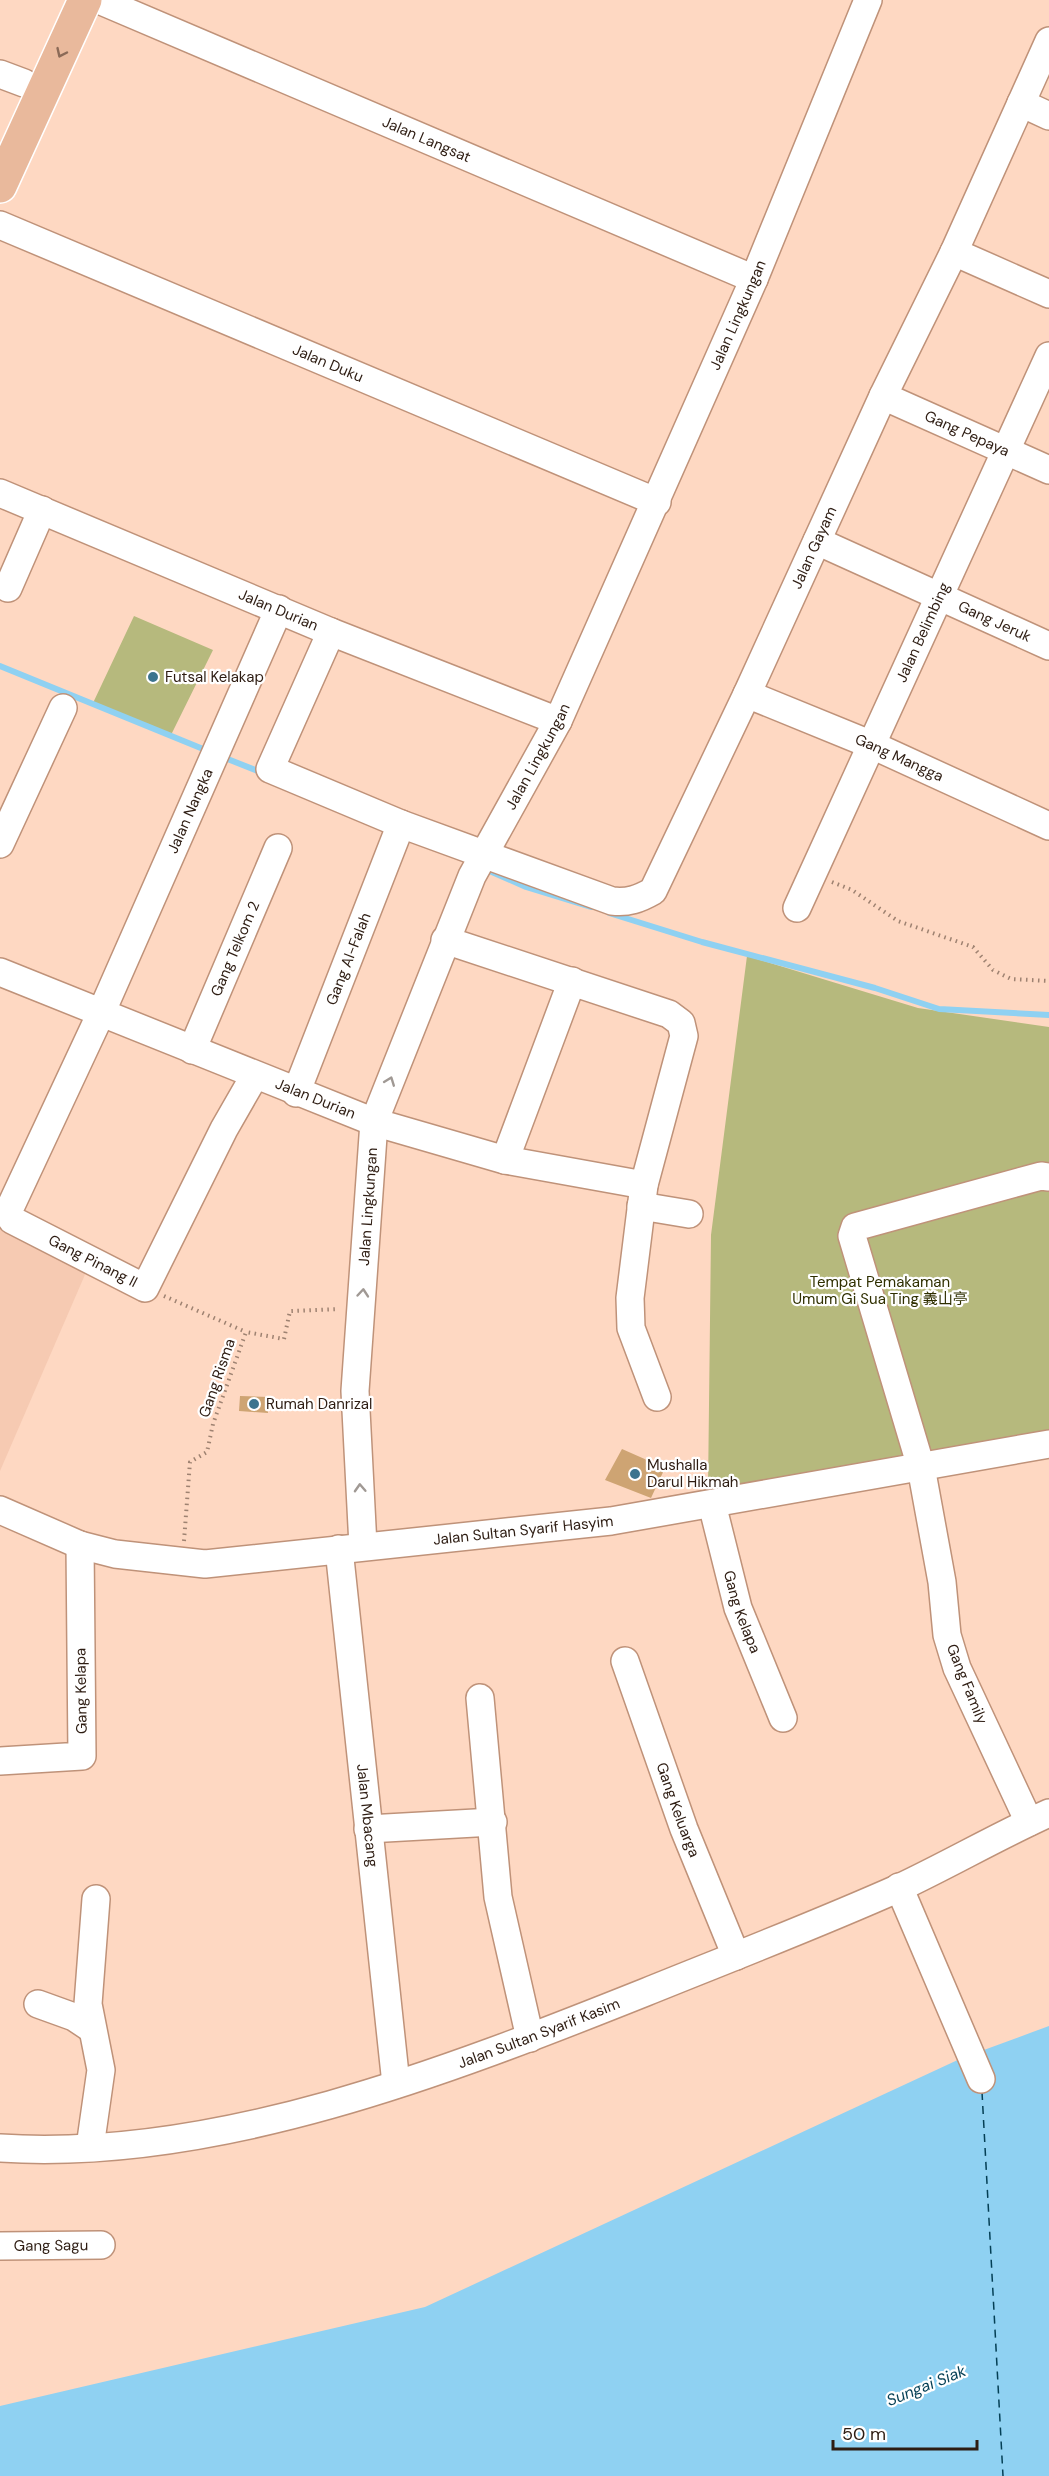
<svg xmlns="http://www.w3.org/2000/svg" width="1049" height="2476" viewBox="0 0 1049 2476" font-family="'DM Sans','Noto Sans SC',sans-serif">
	<rect width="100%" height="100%" fill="#fed8c2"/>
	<path fill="#f6cab2" d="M0,1228L87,1270L0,1471Z"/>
	<path fill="#b6b97d" d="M134,616L213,650L171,735L93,703Z
		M747,956L918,1008L1049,1027V1435L708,1490L711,1235Z"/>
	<path fill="#8fd1f2" d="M1049,2026V2476H0V2406L425,2307L962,2058Z"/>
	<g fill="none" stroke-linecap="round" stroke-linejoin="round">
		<path stroke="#8fd1f2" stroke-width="6" d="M0,666L208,751
			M220,756L263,773
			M485,869L526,887L591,907
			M609,913L702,942L875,988L939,1009L1049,1015"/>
		<path stroke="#043f55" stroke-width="1.5" stroke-dasharray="8 6" stroke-linecap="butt" d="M982,2092L1003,2476"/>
	</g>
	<path fill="#cea473" d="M240,1396L268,1397V1413L239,1411Z
		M622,1449L665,1468L651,1498L605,1480Z"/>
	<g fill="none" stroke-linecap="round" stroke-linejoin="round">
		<defs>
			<g id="minor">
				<path id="s1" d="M99,0L754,279"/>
				<path d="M0,74L24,83"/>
				<path d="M1021,103L1049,116"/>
				<path id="s2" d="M0,225L657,502"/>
				<path d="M954,252L1049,294"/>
				<path id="s3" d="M883,396L1049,470"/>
				<path id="s4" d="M0,493L331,632L558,721"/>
				<path id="s5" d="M817,541L1049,646"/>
				<path d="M8,588L42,510"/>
				<path id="s6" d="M331,632L270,769L401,824L612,901C628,903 639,899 653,891L747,694L883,396L954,252L1049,41"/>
				<path id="s7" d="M747,694L872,745L1049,826"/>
				<path d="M0,844L63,708"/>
				<path id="s8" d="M797,908L1049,356"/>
				<path d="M445,940L669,1014L681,1023L684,1036L644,1185L630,1298L631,1328L657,1397"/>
				<path id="s9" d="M0,972L374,1122L505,1160L644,1185"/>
				<path id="s10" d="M192,1050L278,848"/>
				<path id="s11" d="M255,1075L224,1129L145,1288L12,1220L9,1210L102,1011L279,609"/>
				<path id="s12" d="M296,1093L401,824"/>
				<path d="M505,1160L572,981"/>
				<path d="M641,1206L689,1214"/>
				<path id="s13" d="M712,1504L738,1608L783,1718"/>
				<path id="s14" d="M0,1510L80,1545L115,1554L205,1564L611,1521L1049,1444"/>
				<path id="s15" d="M363,1546L355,1391L374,1122L472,876L558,721L754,279L868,0"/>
				<path id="s16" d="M339,1549L396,2084"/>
				<path id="s17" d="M625,1661L684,1829L736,1956"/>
				<path d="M480,1698L498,1897L530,2038"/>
				<path d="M0,1761L82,1756L80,1545"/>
				<path d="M1029,1822L957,1668L947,1635L942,1582L921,1467L852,1236L855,1227L1041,1176L1049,1177"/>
				<path d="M368,1829L493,1822"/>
				<path d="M899,1887L981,2079"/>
				<path d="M38,2004L74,2017L92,2029"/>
				<path d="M90,2147L101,2070L88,2004L96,1899"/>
				<path id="s18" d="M0,2148C216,2162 448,2071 646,1992C730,1958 816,1925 899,1888C950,1864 998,1836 1049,1813"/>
				<path id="s19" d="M0,2246L101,2245"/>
			</g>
			<path id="major" d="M0,186L85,0"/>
		</defs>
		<use href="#minor" stroke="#bf9279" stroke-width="30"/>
		<use href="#major" stroke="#fff" stroke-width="36"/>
		<path stroke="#9e8271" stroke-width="4" stroke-dasharray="1.5 4.5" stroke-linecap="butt" d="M832,882L852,890L898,921L973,947L993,970L1011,979L1049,981
			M164,1296L246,1332
			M184,1541L190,1462L207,1452L213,1424L246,1332L284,1339L290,1311L339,1309"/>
		<use href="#minor" stroke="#fff" stroke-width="27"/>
		<use href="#major" stroke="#e9b99c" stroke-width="33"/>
	</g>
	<defs><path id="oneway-chevron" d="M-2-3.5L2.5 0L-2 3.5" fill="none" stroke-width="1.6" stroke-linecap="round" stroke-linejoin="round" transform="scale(1.5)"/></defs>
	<use stroke="#8b6a57" href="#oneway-chevron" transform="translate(61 53) rotate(115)"/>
	<g stroke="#a09994">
		<use href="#oneway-chevron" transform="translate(390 1081) rotate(-69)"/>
		<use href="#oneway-chevron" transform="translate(363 1293) rotate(-85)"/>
		<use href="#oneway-chevron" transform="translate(360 1488) rotate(-93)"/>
	</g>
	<g fill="#3c748e" stroke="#fff" stroke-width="2">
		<circle cx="153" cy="677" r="6"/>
		<circle cx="254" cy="1404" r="6"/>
		<circle cx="635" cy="1474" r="6"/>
	</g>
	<g text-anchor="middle" stroke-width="4.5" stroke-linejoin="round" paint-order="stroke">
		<g font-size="15" fill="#2d1c12" stroke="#fff">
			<text dy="5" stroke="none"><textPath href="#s1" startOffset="356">Jalan Langsat</textPath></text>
			<text dy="5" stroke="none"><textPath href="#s15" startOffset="1311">Jalan Lingkungan</textPath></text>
			<text dy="5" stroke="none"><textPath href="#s2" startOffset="356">Jalan Duku</textPath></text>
			<text dy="5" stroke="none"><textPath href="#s3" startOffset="92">Gang Pepaya</textPath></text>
			<text dy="5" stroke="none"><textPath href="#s6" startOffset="939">Jalan Gayam</textPath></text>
			<text dy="5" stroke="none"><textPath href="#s4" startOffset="302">Jalan Durian</textPath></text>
			<text dy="5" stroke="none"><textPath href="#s5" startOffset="195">Gang Jeruk</textPath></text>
			<text dy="5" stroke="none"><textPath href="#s8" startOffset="303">Jalan Belimbing</textPath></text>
			<text dy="5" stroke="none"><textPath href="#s15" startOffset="826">Jalan Lingkungan</textPath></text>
			<text dy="5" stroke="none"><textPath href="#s7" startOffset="165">Gang Mangga</textPath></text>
			<text dy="5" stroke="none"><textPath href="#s11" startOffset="838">Jalan Nangka</textPath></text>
			<text dy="5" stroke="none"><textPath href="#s10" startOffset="110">Gang Telkom 2</textPath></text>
			<text dy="5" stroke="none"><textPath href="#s12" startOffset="144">Gang Al-Falah</textPath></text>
			<text dy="5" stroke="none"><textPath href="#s9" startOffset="340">Jalan Durian</textPath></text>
			<text dy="5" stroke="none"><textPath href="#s15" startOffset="340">Jalan Lingkungan</textPath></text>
			<text transform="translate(93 1261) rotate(27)" y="5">Gang Pinang II</text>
			<text transform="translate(217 1378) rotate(-71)" y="5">Gang Risma</text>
			<text dy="5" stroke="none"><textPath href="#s14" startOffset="534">Jalan Sultan Syarif Hasyim</textPath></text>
			<text dy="5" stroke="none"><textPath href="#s13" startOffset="112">Gang Kelapa</textPath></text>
			<text transform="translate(967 1684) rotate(68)" y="5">Gang Family</text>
			<text transform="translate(81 1691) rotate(-91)" y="5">Gang Kelapa</text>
			<text dy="5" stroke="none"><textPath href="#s17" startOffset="158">Gang Keluarga</textPath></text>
			<text dy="5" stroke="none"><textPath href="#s16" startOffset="268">Jalan Mbacang</textPath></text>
			<text dy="5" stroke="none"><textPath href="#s18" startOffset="555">Jalan Sultan Syarif Kasim</textPath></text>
			<text dy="5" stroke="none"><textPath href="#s19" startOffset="51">Gang Sagu</textPath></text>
		</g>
		<g font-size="15" fill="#2d1c12" stroke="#fff" text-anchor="start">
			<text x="165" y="682">Futsal Kelakap</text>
			<text x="266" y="1409">Rumah Danrizal</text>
			<text x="647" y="1470">Mushalla<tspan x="647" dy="17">Darul Hikmah</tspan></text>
		</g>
		<g font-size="15" fill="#2f2f00" stroke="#fff">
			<text x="880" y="1287">Tempat Pemakaman<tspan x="880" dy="17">Umum Gi Sua Ting 義山亭</tspan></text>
		</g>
		<g font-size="16" font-style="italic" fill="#043f55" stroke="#fff">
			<text transform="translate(926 2385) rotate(-22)" y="6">Sungai Siak</text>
		</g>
	</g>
	<path d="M833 2440v9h144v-9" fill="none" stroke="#2d1c12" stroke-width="3"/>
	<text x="842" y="2440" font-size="18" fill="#2d1c12" stroke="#ffffff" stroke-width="4.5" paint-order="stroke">50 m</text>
</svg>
